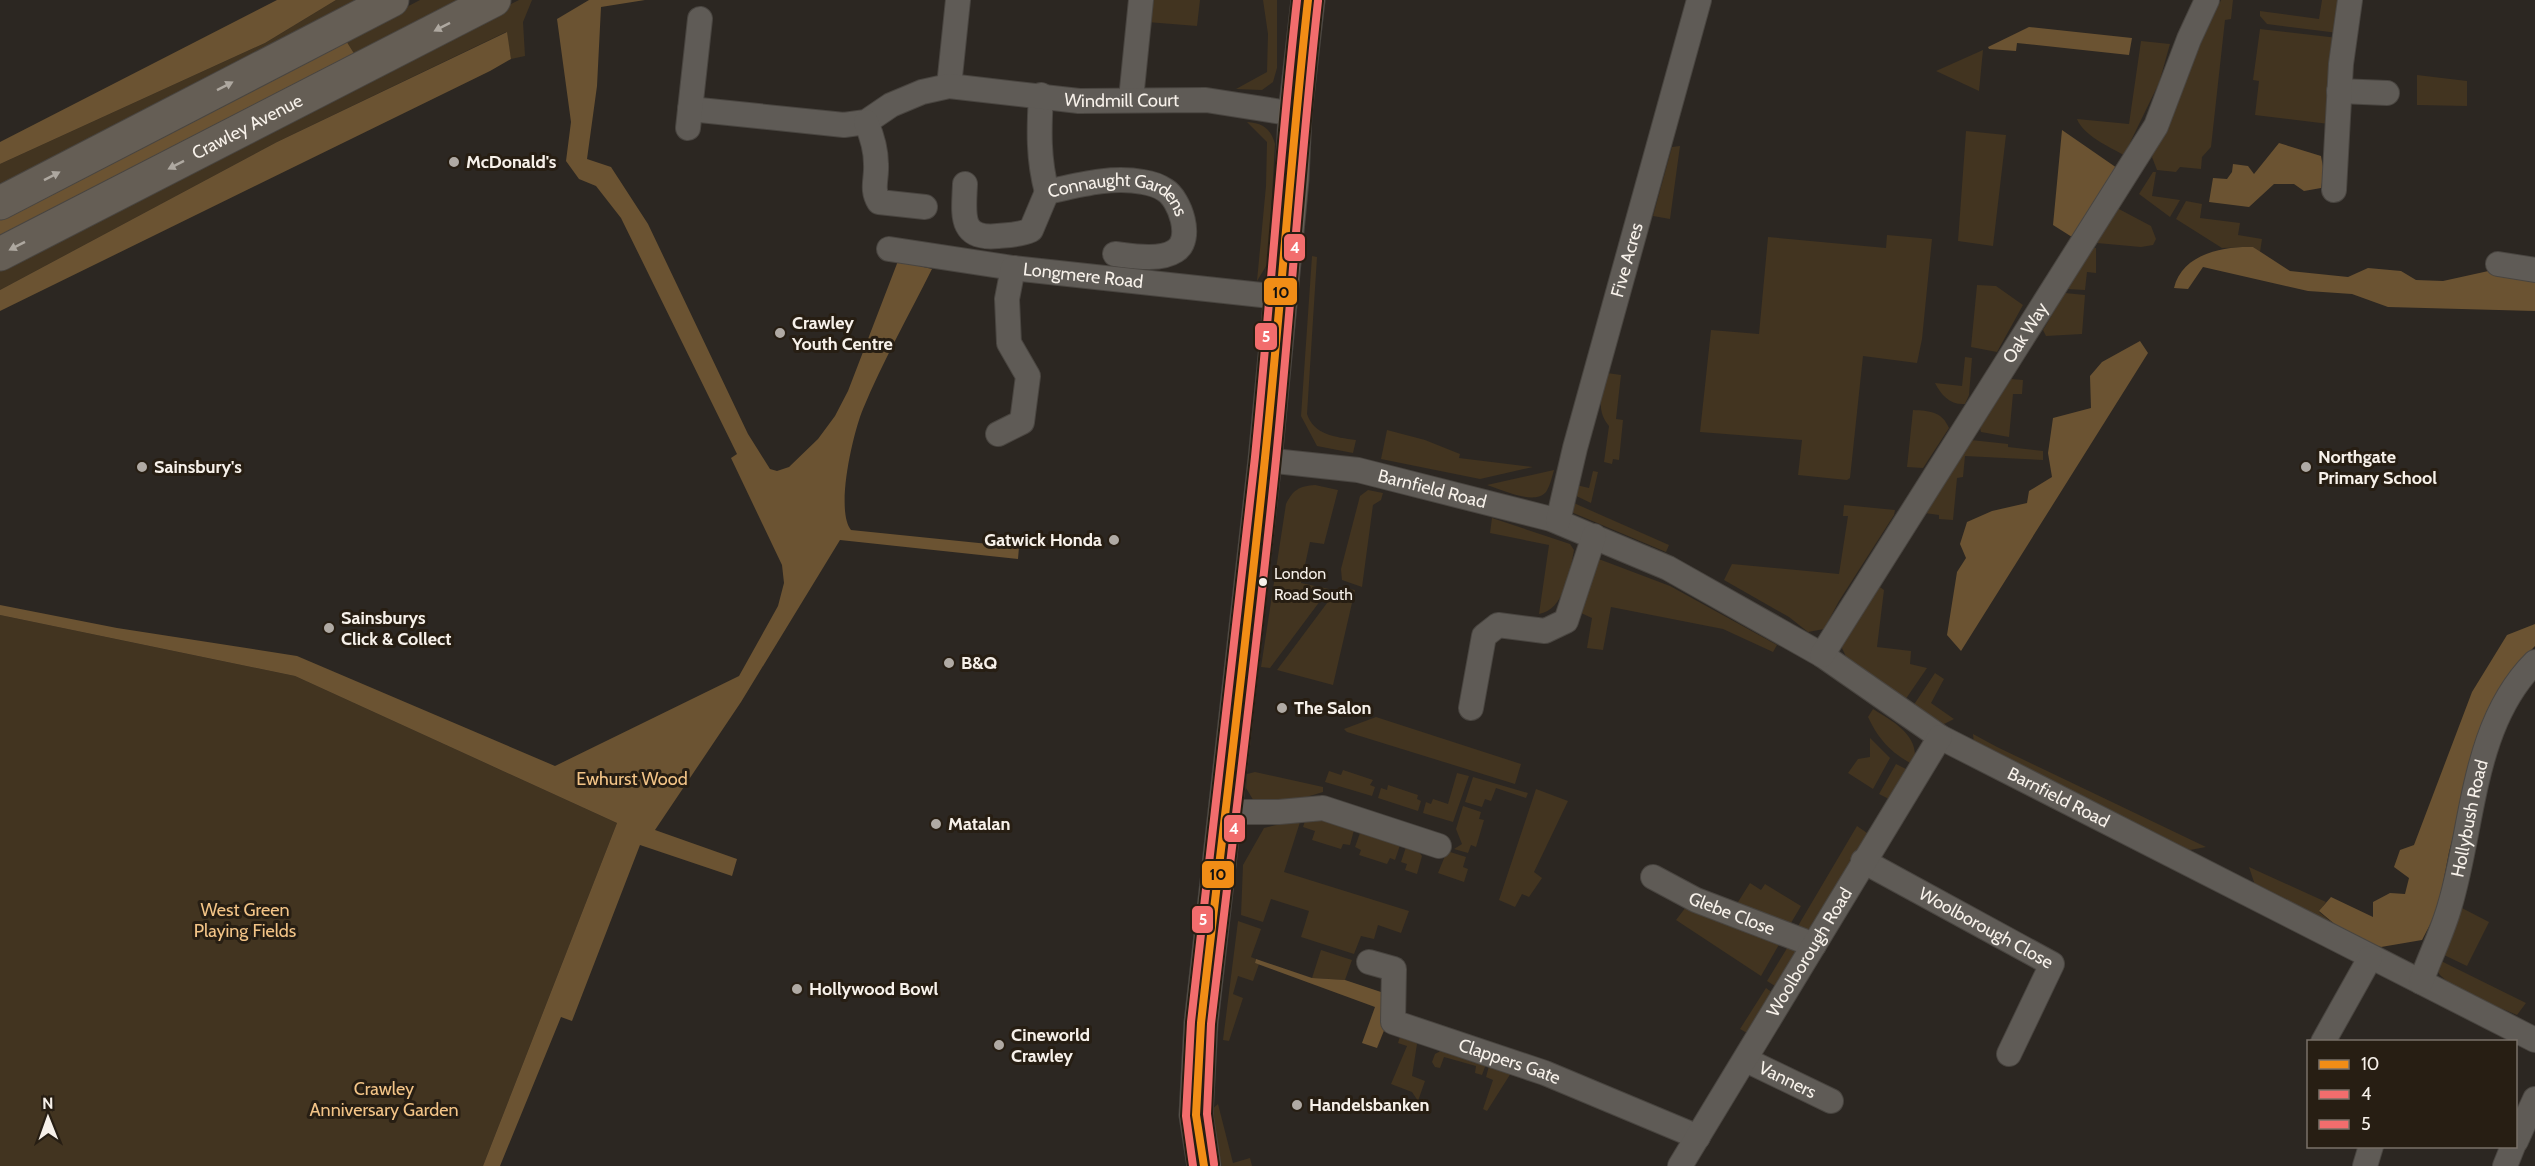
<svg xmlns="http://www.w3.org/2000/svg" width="2535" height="1166" viewBox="0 0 2535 1166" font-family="Cabin,sans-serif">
	<rect width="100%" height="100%" fill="#2c2722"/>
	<path fill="#423420" d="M336,0H370L0,190V164L265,43Z
		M420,0H462L355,55L345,39Z
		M519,0H532L523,22L525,56L511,59L506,32L277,142L0,290V255Z
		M1149,0H1200L1197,26L1147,22Z
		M1263,0H1277V68L1273,82L1262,90L1236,89L1267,72L1268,34Z
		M2221,0H2233L2231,19L2225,20L2211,147L2202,157L2201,169L2180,167L2176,172L2157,170L2152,157L2158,136Z
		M2322,0H2341L2338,33L2267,24L2260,16V11L2319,19Z
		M2260,29L2338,38L2329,124L2255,115L2259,81L2253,80Z
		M2141,41L2170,44L2159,83L2124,155C2109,147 2083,135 2077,119L2129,124Z
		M1983,50L1979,91L1936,71Z
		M2417,75L2467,81V106L2417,105Z
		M1247,122C1263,123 1271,129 1275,144L1268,263L1257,281L1266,186L1267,142Z
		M1966,131L2006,135L1993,246L1958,241Z
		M1680,146L1670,219L1653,216L1672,147Z
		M2153,172H2156L2152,196L2180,200L2170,217L2139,194Z
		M2186,201L2202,204L2200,218L2240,223L2238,235L2262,239L2260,252L2253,247L2222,248L2176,219Z
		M2117,208L2151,226L2156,239L2153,245L2141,247L2097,243Z
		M1887,235L1932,239L1922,339L1917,363L1863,356L1850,478L1847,480L1798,475L1802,440L1700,432L1711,330L1759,334L1768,237L1886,248Z
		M2093,248H2096V273L2087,272L2085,290L2067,289Z
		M1312,256L1317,257L1307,414C1314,435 1335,437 1356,440L1353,453L1317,446L1301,416Z
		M1977,285L1996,286L2023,305L1997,352L1971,347Z
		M2065,293L2085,295L2082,334L2046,336L2043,330Z
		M1965,357L1972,358L1969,395L1965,404C1950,405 1941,395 1935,383L1962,386Z
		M1607,373L1621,375L1616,419L1623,420L1619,460L1613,459L1612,464L1604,462L1609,426C1595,410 1602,391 1607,373Z
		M2011,379L2023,380L2022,394H2013L2009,437L1981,432L1980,428Z
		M1913,410C1929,411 1942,411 1949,428L1923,468L1907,467Z
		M1387,430L1425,440L1460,454L1459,458L1533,467L1480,479L1381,459Z
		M1971,440L2008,444V447L2043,451V460L1965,456L1963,477L1957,478L1953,520L1939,519V515L1925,513Z
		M1554,470C1552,477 1550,486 1546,492C1534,506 1501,489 1487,485Z
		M1593,471L1598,472L1591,503L1570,493L1572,484L1589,488Z
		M1315,485L1338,490L1324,544L1310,542L1301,583L1329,589L1270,668L1261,667L1286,504C1293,490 1299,486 1315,485Z
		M1368,490L1383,493L1381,500L1373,505L1362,587L1342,580L1341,569L1360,496Z
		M1567,500L1669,545L1666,552L1564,509Z
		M1844,505L1895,510L1894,515L1839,601L1824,629L1808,632L1789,617L1724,580L1732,564L1839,574L1848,516H1843Z
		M1492,518L1570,544L1574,550C1570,572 1564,610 1539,614L1549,545L1490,533Z
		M1596,558L1670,586L1777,645L1773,652L1723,629L1611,607L1603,650L1587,648L1592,618L1581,613Z
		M1877,585L1884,590L1877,647L1911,651L1910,664L1927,668L1905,700L1849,663L1841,646Z
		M1339,587L1355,590L1333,685L1277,670Z
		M0,615L295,676L617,823L483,1166H0Z
		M1935,673L1944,679L1931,703L1954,719L1942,725L1913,706Z
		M1873,709C1894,722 1921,736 1914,765C1891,753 1879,740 1868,717Z
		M1376,717L1521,764L1515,784L1347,732L1344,729Z
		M1973,734L1997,747L2206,847L2190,850L2154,835L1974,744Z
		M1870,738L1890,758L1873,789L1848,773L1858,759L1870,757Z
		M1896,764L1910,771L1891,800L1879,794Z
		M1343,770L1373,780L1370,785L1375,787L1372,796L1325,782L1329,771L1341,775Z
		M1255,772L1323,787V792L1280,805L1255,803L1246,788L1247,774Z
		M1457,773L1469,776L1453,822L1423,813L1426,802L1431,804L1433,799L1448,804Z
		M1473,777L1528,793L1526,798L1496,788L1491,801L1485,799L1482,807L1465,802Z
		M1388,785L1418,795L1417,799L1421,801L1418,811L1378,798L1381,788L1387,790Z
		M1536,789L1568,801L1534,872L1542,878L1529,897L1522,894L1515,907L1499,900Z
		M1463,806L1481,812L1479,819L1484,820L1476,847L1471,845L1468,853L1454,849L1462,844L1456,829Z
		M1306,818L1322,819L1354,830L1350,845L1343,844L1341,849L1312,840L1315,831L1303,827Z
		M1301,819L1284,872L1409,911L1401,933L1378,925L1374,939L1361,936L1354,954L1301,937L1309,911L1271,899L1263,922L1241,915L1243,865L1264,828Z
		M1857,826L1870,835L1810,932L1795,931Z
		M1360,833L1400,845L1395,860L1390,858L1387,864L1359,855L1361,850L1355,847Z
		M1406,847L1418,851L1422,856L1417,874L1405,870L1407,864L1401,862Z
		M1447,851L1466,857L1463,867L1468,869L1464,882L1438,873Z
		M2249,867L2326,902L2319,912L2349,936L2255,885Z
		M1750,883L1761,890L1765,884L1801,906L1791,923L1742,906L1738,902Z
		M2458,906L2489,922L2467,966L2444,955Z
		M1686,907L1781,941L1761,976L1676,920Z
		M1238,921L1261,929L1251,957L1256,959L1255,963L1259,964L1253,981L1238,976L1233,994L1243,998L1229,1041L1223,1040Z
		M1789,945L1799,950L1775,986L1767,981Z
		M1321,950L1352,960L1345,980L1312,978Z
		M2437,959L2526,1003L2517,1015C2493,1004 2461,995 2441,976C2436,971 2437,966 2437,959Z
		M1766,988L1773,993L1749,1034L1740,1029Z
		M1401,1033L1411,1037L1417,1044L1412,1076L1425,1081L1418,1101L1412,1092L1391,1084L1407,1046L1398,1043Z
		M1444,1049L1486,1064L1482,1075L1475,1073L1476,1066L1444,1057L1440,1068L1435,1067L1432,1062L1435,1054Z
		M1489,1066L1511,1073L1487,1111L1483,1109L1493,1080L1486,1077Z
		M1218,1104L1233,1163L1250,1158L1252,1166H1222L1211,1120V1110Z"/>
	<path fill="#6b5332" d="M277,0H336L265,43L0,164V142Z
		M589,0H645L601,7L597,86L587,159L611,167L648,224L748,434L770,469L777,471L789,467L818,439L835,416L848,391L898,261L932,269C909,315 883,361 863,409C853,433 835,510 851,530L1019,547L1018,559L840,540L741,702L655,830L737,859L732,876L640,845L572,1021L561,1017L500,1166H483L617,823L295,676L0,615V605L117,628L297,656L555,766L739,676L778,606L784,583L782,565L731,458L737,454L621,218L596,186L579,179L566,161L571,122L557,19Z
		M2029,27L2132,38L2129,55L2017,43L2016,51L1989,49L1988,47Z
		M507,32L511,59L490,71L0,311V290L277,142Z
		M345,39L355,55L0,236V214Z
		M2062,130L2117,168L2072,237L2053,225Z
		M2279,143L2321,156L2324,173L2321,188L2304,191L2294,184H2274L2249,207L2209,202L2213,178L2227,179L2232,172L2233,164L2248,166L2254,174Z
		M2253,247L2290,271L2348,277L2368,268L2401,271L2416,280L2443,281L2493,270L2535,275V311L2388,307L2352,294L2308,291L2203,267L2188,289L2174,288C2182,254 2223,246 2253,247Z
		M2140,341L2148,353L1961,651L1947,635L1957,572L1966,558L1960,544L1967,522L1992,511L2027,503L2029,491L2052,477L2048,453L2053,418L2091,408L2090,376L2102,362Z
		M2535,624V646L2511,671L2483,722L2449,852L2438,909L2422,940L2381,947L2349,936L2319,911L2331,897L2373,917V902L2390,893L2405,894L2409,878L2394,867L2400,850L2414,845L2472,692L2507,635Z
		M1256,959L1312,978L1345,980L1390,995L1389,1018L1377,1048L1362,1043L1375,1007L1255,963Z"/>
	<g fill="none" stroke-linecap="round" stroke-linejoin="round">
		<defs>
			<g id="minor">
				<path d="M949,86L958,0"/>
				<path d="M2339,91L2387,93"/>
				<path id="s1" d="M1041,95C1039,129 1038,159 1047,192C1079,185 1111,176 1143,182C1150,183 1159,186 1165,190C1180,199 1194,240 1175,251C1160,261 1132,256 1115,254"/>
				<path d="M1131,99L1141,0"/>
				<path id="s2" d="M690,109L844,125L866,122L891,105L922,92L949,86L1079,101L1206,100L1295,114"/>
				<path d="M866,122C872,136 876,149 876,164C877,179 871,189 879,202L925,207"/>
				<path d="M688,128L700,19"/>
				<path d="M965,184C964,213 958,240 998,236C1009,235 1020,235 1031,230L1047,192"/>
				<path d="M2334,190L2341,64L2350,0"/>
				<path id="s3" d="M889,249L1013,268L1280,297"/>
				<path d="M2498,264L2535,270"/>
				<path d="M998,434L1022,422L1028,376L1009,343L1007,299L1013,268"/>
				<path id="s4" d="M1265,460L1358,470L1551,519L1668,568L1822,655L1940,737L2535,1040"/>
				<path id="s5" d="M1558,521L1575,448L1699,0"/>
				<path id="s6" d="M1822,655L2156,126L2189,39L2207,0"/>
				<path d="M1471,708L1484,636L1498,625L1545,631L1566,621L1594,536"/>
				<path d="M1227,812H1279L1323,808L1439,846"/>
				<path id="s7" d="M1863,861L2052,964L2009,1054"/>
				<path id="s8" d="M1653,877L1696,900L1814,945"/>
				<path id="s9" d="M1369,962L1394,969L1393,1022L1545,1073L1698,1137"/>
				<path id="s10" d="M2421,982C2430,956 2443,931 2450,905C2474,824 2472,725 2535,662"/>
				<path d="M2323,1042L2370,958"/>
				<path id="s11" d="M1746,1060L1831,1101"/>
				<path d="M2516,1141L2535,1099"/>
				<path id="s12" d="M1680,1166L1940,737"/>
				<path d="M2365,1166L2371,1146"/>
				<path d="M2505,1166L2513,1146"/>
			</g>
			<g id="primary">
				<path d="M0,203L392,0"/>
				<path id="s13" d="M0,254L494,0"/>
				<path d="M1204,1166L1196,1115L1201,1023L1265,460L1292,179L1295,114L1308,0"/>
			</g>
		</defs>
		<use href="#minor" stroke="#494540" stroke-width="26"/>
		<use href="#primary" stroke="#494540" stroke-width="35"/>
		<use href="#minor" stroke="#5f5b56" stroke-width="24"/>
		<use href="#primary" stroke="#655e55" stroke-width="33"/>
		<defs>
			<path id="bus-1" d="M1204,1166L1196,1115L1201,1023C1222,835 1246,647 1265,458C1281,305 1291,152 1308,0"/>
			<path id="bus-2" d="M1214,1164L1207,1114L1211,1024C1233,836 1257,648 1276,459C1291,306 1301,153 1318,1"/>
			<path id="bus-3" d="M1193,1166L1186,1116L1191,1022C1212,834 1235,646 1255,457C1270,305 1280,152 1297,0"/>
		</defs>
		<use href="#bus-1" stroke="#271e13" stroke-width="12"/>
		<use href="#bus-2" stroke="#271e13" stroke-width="12"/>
		<use href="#bus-3" stroke="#271e13" stroke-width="12"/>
		<use href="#bus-1" stroke="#f18d16" stroke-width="8"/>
		<use href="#bus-2" stroke="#f26d6d" stroke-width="8"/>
		<use href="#bus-3" stroke="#f26d6d" stroke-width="8"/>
	</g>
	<defs><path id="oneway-solid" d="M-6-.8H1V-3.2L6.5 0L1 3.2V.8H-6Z" transform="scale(1.5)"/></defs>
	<g fill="#aea8a0">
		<use href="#oneway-solid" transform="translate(442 27) rotate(153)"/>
		<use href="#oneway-solid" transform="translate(225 86) rotate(-27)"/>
		<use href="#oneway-solid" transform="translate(176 165) rotate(153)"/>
		<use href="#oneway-solid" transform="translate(52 176) rotate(-27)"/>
		<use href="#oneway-solid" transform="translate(17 246) rotate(153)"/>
	</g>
	<g fill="#b0aaa4" stroke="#271e13" stroke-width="2">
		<circle cx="454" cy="162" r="6"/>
		<circle cx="780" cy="333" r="6"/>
		<circle cx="142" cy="467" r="6"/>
		<circle cx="2306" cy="467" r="6"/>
		<circle cx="1114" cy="540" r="6"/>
		<circle cx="329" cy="628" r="6"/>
		<circle cx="949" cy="663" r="6"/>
		<circle cx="1282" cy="708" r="6"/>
		<circle cx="936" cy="824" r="6"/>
		<circle cx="797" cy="989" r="6"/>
		<circle cx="999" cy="1045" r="6"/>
		<circle cx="1297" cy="1105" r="6"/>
	</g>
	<circle fill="#f7f1ea" stroke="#271e13" stroke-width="2" cx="1263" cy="582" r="5"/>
	<g text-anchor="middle" stroke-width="6" stroke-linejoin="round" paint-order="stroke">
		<g font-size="16" fill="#f7f1ea" stroke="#271e13" text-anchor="start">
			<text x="1274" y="579">London<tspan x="1274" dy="21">Road South</tspan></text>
		</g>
		<g font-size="18" fill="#f7f1ea" stroke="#271e13">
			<text dy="6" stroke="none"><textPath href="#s2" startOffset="442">Windmill Court</textPath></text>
			<text dy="6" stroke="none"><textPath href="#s13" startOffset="278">Crawley Avenue</textPath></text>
			<text dy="6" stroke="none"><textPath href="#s1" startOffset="174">Connaught Gardens</textPath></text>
			<text dy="6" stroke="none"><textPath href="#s5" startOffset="270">Five Acres</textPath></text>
			<text dy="6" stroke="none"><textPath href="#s3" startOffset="196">Longmere Road</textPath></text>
			<text dy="6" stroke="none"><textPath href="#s6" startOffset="381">Oak Way</textPath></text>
			<text dy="6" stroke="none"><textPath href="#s4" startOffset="170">Barnfield Road</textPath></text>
			<text dy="6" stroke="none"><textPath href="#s4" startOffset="873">Barnfield Road</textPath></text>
			<text dy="6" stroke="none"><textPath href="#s10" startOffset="171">Hollybush Road</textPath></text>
			<text dy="6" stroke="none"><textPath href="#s8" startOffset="87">Glebe Close</textPath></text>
			<text dy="6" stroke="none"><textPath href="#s7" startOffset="140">Woolborough Close</textPath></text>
			<text dy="6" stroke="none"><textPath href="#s12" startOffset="250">Woolborough Road</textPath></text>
			<text dy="6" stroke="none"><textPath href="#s9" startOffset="202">Clappers Gate</textPath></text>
			<text dy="6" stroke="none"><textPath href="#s11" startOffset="46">Vanners</textPath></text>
		</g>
		<g font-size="18" font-weight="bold" fill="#f7f1ea" stroke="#271e13" text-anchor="start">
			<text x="466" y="168">McDonald's</text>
			<text x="792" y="329">Crawley<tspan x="792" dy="21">Youth Centre</tspan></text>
			<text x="2318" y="463">Northgate<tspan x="2318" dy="21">Primary School</tspan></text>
			<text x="154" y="473">Sainsbury's</text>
			<text x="1102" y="546" text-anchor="end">Gatwick Honda</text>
			<text x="341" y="624">Sainsburys<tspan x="341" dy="21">Click &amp; Collect</tspan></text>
			<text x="961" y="669">B&amp;Q</text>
			<text x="1294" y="714">The Salon</text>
			<text x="948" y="830">Matalan</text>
			<text x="809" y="995">Hollywood Bowl</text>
			<text x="1011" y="1041">Cineworld<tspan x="1011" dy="21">Crawley</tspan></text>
			<text x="1309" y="1111">Handelsbanken</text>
		</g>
		<g font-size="18" fill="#f3c487" stroke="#271e13">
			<text x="632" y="785">Ewhurst Wood</text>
			<text x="245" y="916">West Green<tspan x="245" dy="21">Playing Fields</tspan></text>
			<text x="384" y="1095">Crawley<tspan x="384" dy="21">Anniversary Garden</tspan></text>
		</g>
	</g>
	<g stroke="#271e13" stroke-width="2">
		<rect x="1283" y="233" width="23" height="29" rx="6" fill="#f26d6d"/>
		<rect x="1263" y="277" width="35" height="29" rx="6" fill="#f18d16"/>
		<rect x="1254" y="322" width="24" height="29" rx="6" fill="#f26d6d"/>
		<rect x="1223" y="814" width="23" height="29" rx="6" fill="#f26d6d"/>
		<rect x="1201" y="860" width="34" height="29" rx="6" fill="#f18d16"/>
		<rect x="1191" y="905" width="23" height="29" rx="6" fill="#f26d6d"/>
	</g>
	<g font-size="16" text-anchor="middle" font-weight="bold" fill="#fff">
		<text x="1295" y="253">4</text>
		<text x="1266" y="342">5</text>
		<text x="1234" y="834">4</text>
		<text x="1203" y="925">5</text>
	</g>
	<g font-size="16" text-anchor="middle" font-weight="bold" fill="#111">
		<text x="1281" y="298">10</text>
		<text x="1218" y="880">10</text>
	</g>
	<rect x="2307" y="1040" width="210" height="108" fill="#271e13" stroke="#7a7269" stroke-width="1.5"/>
	<rect x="2319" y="1060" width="30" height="9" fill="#f18d16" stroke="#7a7269" stroke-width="1.5"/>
	<text x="2361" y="1070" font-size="18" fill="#f7f1ea">10</text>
	<rect x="2319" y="1090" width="30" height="9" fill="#f26d6d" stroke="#7a7269" stroke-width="1.5"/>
	<text x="2361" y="1100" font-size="18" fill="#f7f1ea">4</text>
	<rect x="2319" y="1120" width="30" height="9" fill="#f26d6d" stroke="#7a7269" stroke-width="1.5"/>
	<text x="2361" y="1130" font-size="18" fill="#f7f1ea">5</text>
	<g transform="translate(48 1118) rotate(359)" stroke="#271e13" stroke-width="4.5" paint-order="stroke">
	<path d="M0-4.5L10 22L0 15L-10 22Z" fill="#f7f1ea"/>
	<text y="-9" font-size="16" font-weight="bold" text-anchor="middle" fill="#f7f1ea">N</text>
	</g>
</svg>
